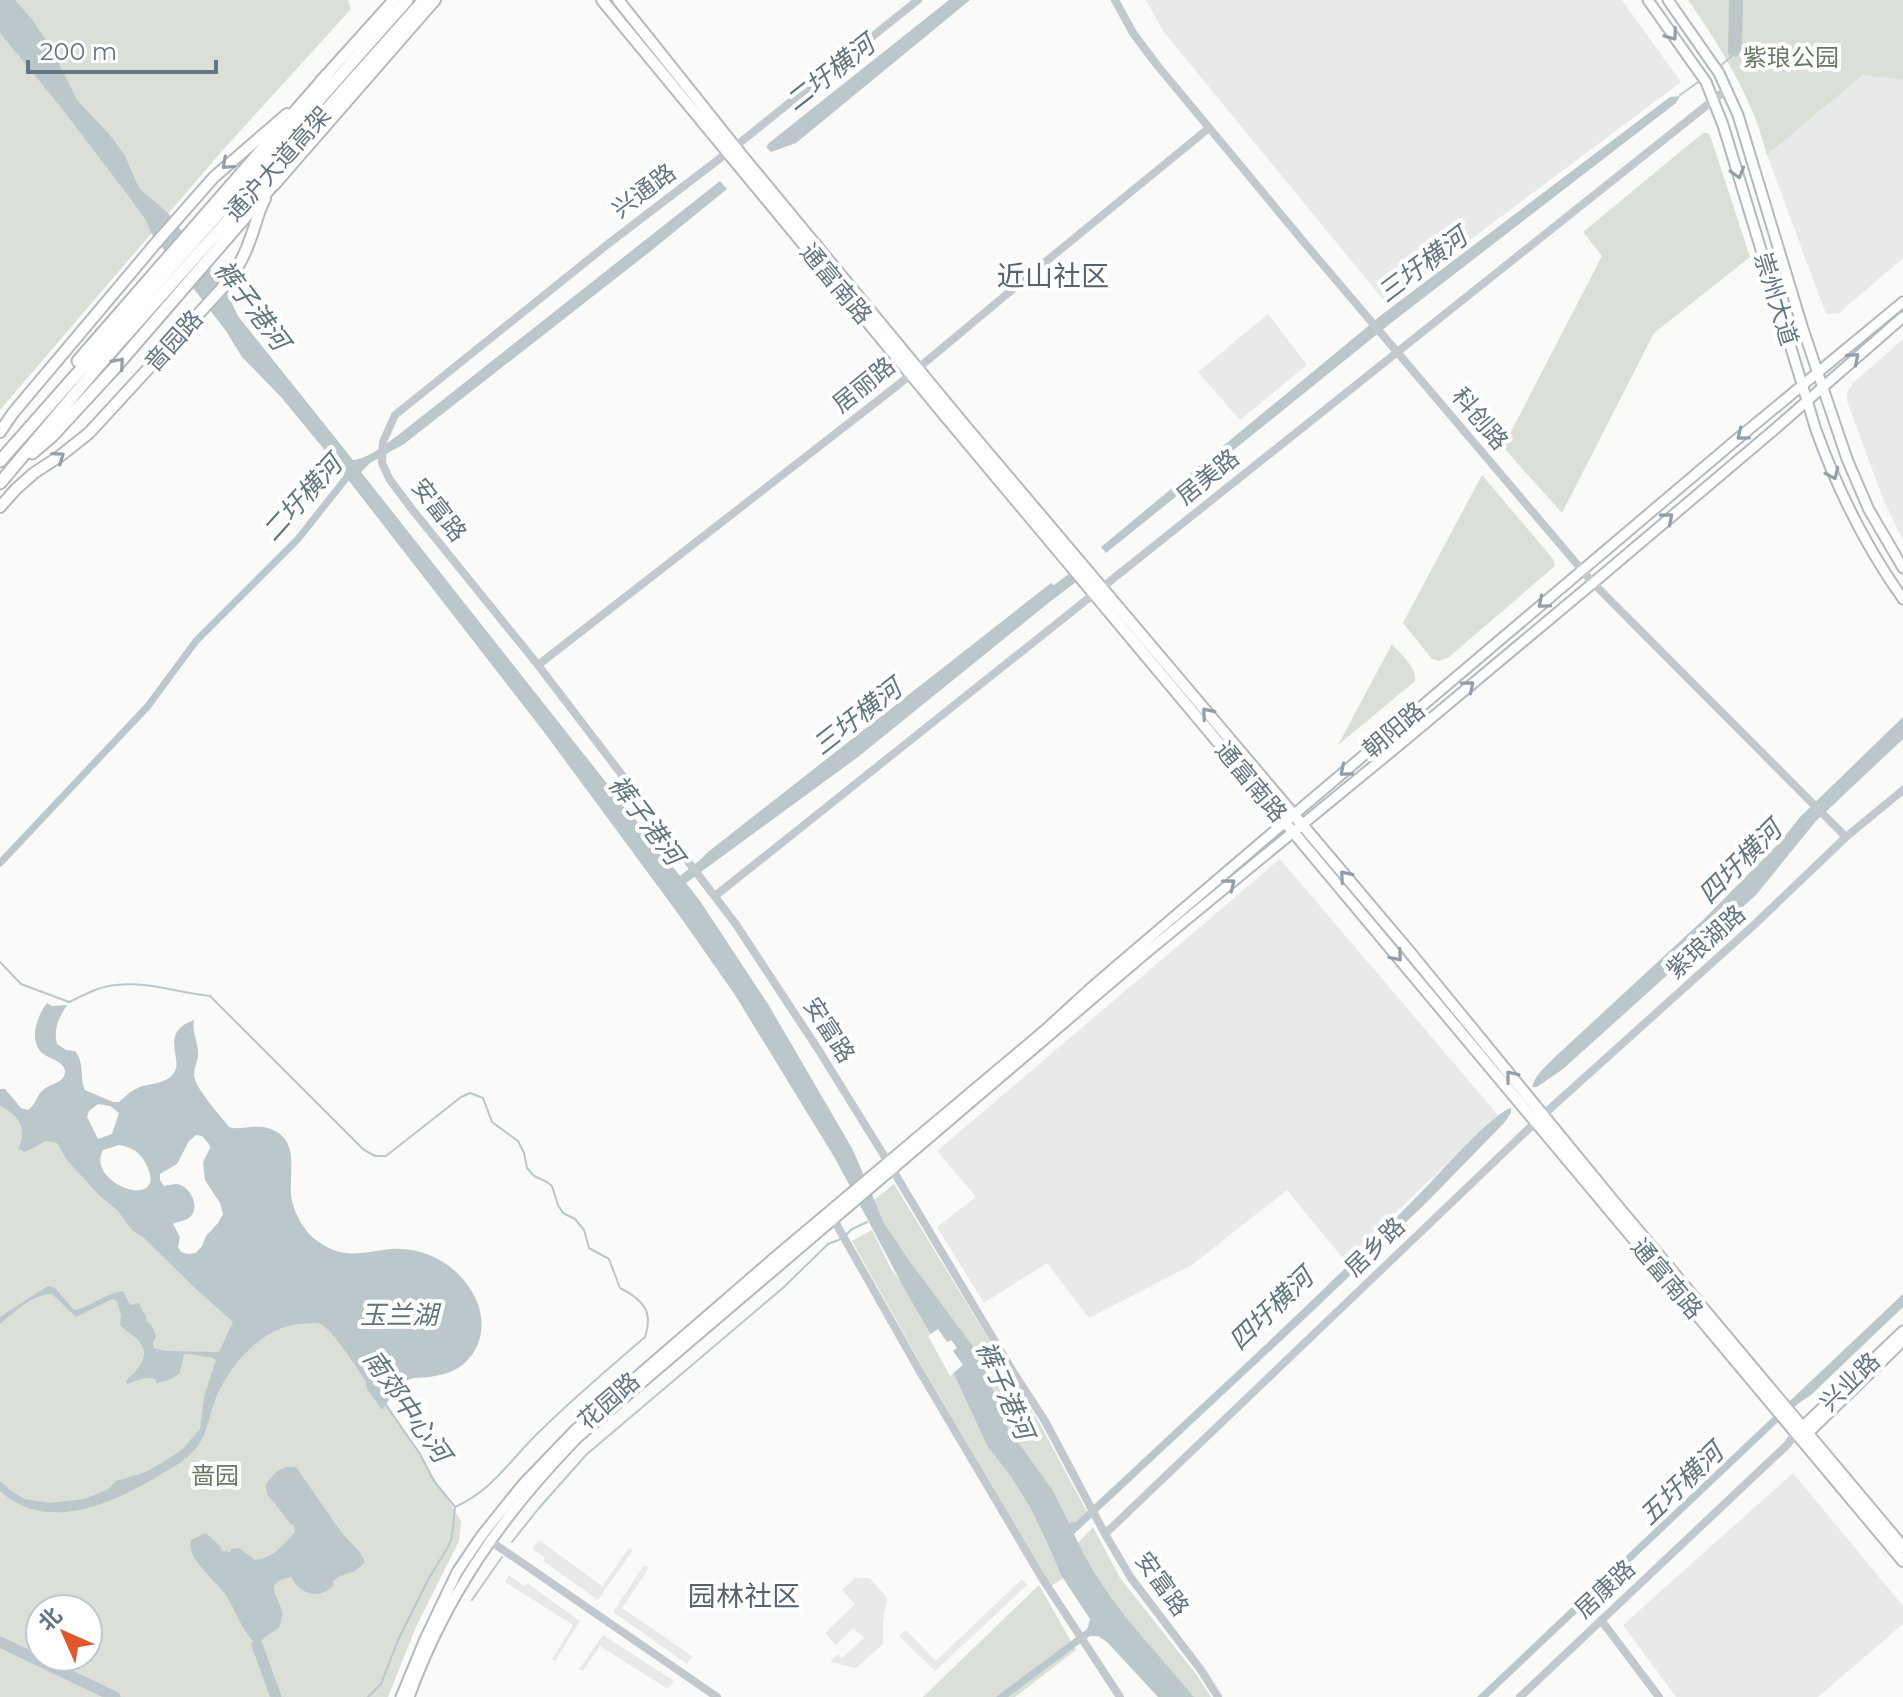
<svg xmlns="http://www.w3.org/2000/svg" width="1903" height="1697" viewBox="0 0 1903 1697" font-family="Montserrat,'Noto Sans SC',sans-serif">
	<rect width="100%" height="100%" fill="#fafaf8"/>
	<path fill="#e8e9e9" d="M1146,0H1622L1681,82L1386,303L1163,31Z
		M1863,75L1903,80V258L1839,313L1826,314L1767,155Z
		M1268,314L1307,365L1240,420L1198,372Z
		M1903,339V540L1883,499L1847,401V393L1853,383Z
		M1280,859L1498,1115L1345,1261L1287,1190L1192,1265L1089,1318L1047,1263L984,1303L937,1227L976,1197L937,1151Z
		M1793,1473L1903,1606V1624L1818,1697H1676L1623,1625Z
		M539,1540L602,1586L629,1548L633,1550L598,1600L543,1561L545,1557L532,1549Z
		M644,1565L649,1568L622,1608L692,1656L687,1664L613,1612Z
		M509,1575L524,1586L527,1583L580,1621L555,1661L552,1659L573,1625L505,1582Z
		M855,1578H870L887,1598L883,1622V1644L856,1668L830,1662L838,1654L842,1658L864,1638L853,1628L836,1645L825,1633L855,1604L842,1590Z
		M1022,1579L1027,1585L935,1671L899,1636L906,1630L936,1661Z
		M603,1635L674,1681L668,1689L600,1646L583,1671L579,1669Z"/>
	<path fill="#dadfd7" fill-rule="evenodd" d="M0,0H348L351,9L221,152L0,410Z
		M1688,0H1903V80L1863,75L1767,155C1762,139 1758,123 1751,108C1734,69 1712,34 1688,0Z
		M1703,133H1708L1711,138L1750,257L1654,333L1562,513L1503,447L1602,256L1583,232Z
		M1482,475L1553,559L1555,566L1449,657L1439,661L1432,659L1403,623Z
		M1392,644C1400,654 1417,667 1415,681L1338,745Z
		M0,1092L82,1159L206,1287L325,1306L461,1521L459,1541L416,1627L388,1697H0ZM40,1609H88V1657H40Z
		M894,1184L1040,1424L1088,1514L1068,1534L1010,1434L978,1353L909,1260L884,1223L874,1200Z
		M872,1230L891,1269L938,1329L1030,1497L1068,1575L1051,1586L923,1368L852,1241Z
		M1093,1527L1120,1578L1196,1674L1211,1697H1187L1113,1613L1074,1547Z
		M1039,1585L1076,1650L1015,1697H923Z"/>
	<path fill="#bbc7cb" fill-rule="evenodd" d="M0,0H15L31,18L51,48L77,100L109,134L124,154L139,188L169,214L210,269L229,297L238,316L353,460C368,459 384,445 397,436L720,181L727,189L652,250L404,444L370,463L361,472L680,876L700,860L708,852L1051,583L1062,592L858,757L686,883L700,901L768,1004L853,1150L884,1223L909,1260L978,1353L1010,1434L1020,1445L1053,1491L1069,1523L1076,1522L1099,1500C1211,1395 1325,1292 1431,1182C1445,1167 1495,1112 1511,1108V1113L1504,1123L1427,1202L1312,1312L1074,1534C1102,1598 1150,1644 1194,1697H1158L1107,1642L1098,1636H1090L1008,1697H996L1086,1630L1088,1627L1090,1619L1061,1575L1048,1544L1030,1507L1010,1475L988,1447L954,1374L904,1288L836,1160L735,995L679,915L544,732L332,459L281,397L242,357L226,331L151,233L146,220L130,198L60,106L0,33Z
		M949,0H970L796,143L771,152L766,147L769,143Z
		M1729,0H1743L1742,45L1741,52L1736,57L1729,55L1728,52Z
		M1680,96L1676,103L1391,323L1106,553L1101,547L1384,313L1670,97Z
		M1903,717V739L1816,821L1756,895L1563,1069L1537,1087H1532C1535,1075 1546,1066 1555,1057L1704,919L1780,842L1801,816Z
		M47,1003L52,1006L67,1005C59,1017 53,1029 57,1044L66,1050L75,1051C85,1063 79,1076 85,1090L113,1102H119C124,1098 128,1093 134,1090C146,1082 165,1086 174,1073C184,1059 158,1033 194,1020C192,1031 197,1040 198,1051C199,1060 194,1067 194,1075C194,1087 221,1116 229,1127C241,1131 255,1123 271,1129C304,1142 285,1180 293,1205C297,1218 306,1233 316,1240C344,1261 361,1252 392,1249C430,1247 464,1269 478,1304C484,1322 483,1340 471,1356C461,1370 445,1375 429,1377C423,1378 416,1377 410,1379C395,1385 391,1399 382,1410L367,1389L366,1381C357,1369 332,1328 320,1324C316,1322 307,1324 302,1324C264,1325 232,1363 217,1395C210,1411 208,1433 197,1447C187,1461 167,1470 153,1479C107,1506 45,1532 0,1491V1481L10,1490L24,1499L49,1503L84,1499L107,1490L116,1481L146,1472L163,1462L182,1450L200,1429L204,1397L216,1360L213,1358L190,1354H184L180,1373C172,1379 166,1382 156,1383V1380C147,1375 137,1381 127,1384L126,1381C139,1368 154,1354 135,1337C130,1333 125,1330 120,1325L121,1315L117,1301L112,1299L76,1317L52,1294C32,1294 15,1312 0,1324V1317L48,1286L55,1288L74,1310C91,1307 105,1293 123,1291L130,1305L139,1303L142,1311L146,1315V1320L152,1326L156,1336L153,1343L154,1348L165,1351L219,1352L233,1322L195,1288L144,1238L132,1230L118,1211L99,1195L66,1159L57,1143L46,1141L25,1152L18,1149C28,1129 19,1115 0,1106V1089H5L21,1108L28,1110C36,1105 36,1096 43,1090C49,1084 60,1084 64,1076C70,1061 46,1059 40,1051C29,1036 38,1015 47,1003ZM98,1104L110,1106L119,1113L112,1134L98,1139L87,1117L89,1111ZM196,1135L202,1136L209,1144L210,1148L203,1162L205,1180L220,1203L223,1214L218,1223L206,1236L202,1246L196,1253L188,1254L181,1252L178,1247L180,1237L173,1224C178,1221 187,1221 191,1216C200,1206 190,1186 177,1184C173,1184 169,1185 164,1186L160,1180V1174L177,1164L189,1141ZM119,1145C130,1147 139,1151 145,1162C173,1214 84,1185 103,1150Z
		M1903,1294V1307L1811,1395L1799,1403L1776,1424L1488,1697H1477Z
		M286,1467H296L341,1532L359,1551L365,1562L355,1571L338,1577L332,1582L334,1585C319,1601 300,1594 291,1577C259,1583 282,1599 282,1614C282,1619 280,1624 279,1628L266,1636L257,1645C243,1633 237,1613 227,1597C219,1584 206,1575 198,1563C193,1556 189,1549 191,1540L206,1533L221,1547L222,1551L230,1552L231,1549L239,1548L255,1560C275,1558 283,1544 295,1532L294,1525L291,1524L267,1494L266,1484L277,1471Z"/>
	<path fill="#fafaf8" d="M938,1329L947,1342L951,1340L957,1348L953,1351L963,1365L950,1376L928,1336Z"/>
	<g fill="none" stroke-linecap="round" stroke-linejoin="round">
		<path stroke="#bbc7cb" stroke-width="2" d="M1719,67L1732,56
			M1680,95L1701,80
			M0,962L21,984L69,1002C84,995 100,986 116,985C148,981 179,993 210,996L364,1150L375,1156H386L461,1097L470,1093L483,1098L492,1122L518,1141L524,1153L527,1168L534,1176L547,1182L552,1186L558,1205L563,1213L575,1219L584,1230L589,1248L609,1259L620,1288C642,1299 654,1311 645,1337C609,1368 572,1399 538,1433C509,1461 493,1490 455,1507
			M846,1235L852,1229L867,1222
			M512,1542L539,1508L586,1455L784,1287L828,1244L841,1239
			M472,1600L502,1557
			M368,1697L381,1684L398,1640L429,1578L448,1547L452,1537L455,1507L434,1481L420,1454L386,1405"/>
		<path stroke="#bbc7cb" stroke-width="7" d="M0,863L148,706L196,641L298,539L351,472"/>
		<path stroke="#bbc7cb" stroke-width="11" d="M1050,595L1071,579
			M0,1642L115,1697
			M257,1645L276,1697"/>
		<defs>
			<path id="secondary" d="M1648,0L1706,82L1723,125L1816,430C1838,491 1866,547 1903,599
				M1668,0L1719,73L1738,115L1803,329L1847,459L1869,510L1903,568
				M1798,1431L1903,1331
				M1804,1437L1903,1341
				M401,1697L425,1639L457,1572L482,1535L523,1484L574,1431L774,1258L1045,1030L1092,987L1285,822L1736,440L1903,302
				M409,1697C446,1595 503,1514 578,1437L1147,952L1398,746L1593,583L1775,429L1903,317"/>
			<path id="primary" d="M602,0L946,417L1903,1561
				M618,0L744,158L966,427L1408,950L1614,1202L1903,1547
				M321,81L394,0
				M274,185L435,0
				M0,432L13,413L156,243L214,177L287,114
				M0,507L16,489L34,473L60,456L89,433L226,284C237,270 245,255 251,237C256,224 258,211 265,199"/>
			<path id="trunk" d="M78,361L327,75
				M32,453L52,436L112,371L277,180
				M0,461L407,0
				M0,483L100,364L424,0"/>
		</defs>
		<use href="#secondary" stroke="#b3babf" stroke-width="13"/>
		<use href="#primary" stroke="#b5babe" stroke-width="14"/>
		<use href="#trunk" stroke="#b4b9bd" stroke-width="15"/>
		<path stroke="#c3c8cc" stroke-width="8" d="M918,0L727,153L608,244L395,415L383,442L382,463L390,480L411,508L538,665L735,923L818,1049L888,1162L1015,1375L1045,1421L1105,1534L1131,1578L1201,1670L1218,1697
			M1115,0L1133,33L1157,65L1308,247L1593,583L1846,837
			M538,665L898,385L1055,254L1209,128
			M715,896L1726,90
			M834,1220L919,1370L1042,1578L1120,1697
			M1105,1534L1543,1115L1754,925L1846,837L1903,790
			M486,1538L717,1697
			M1601,1620L1659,1697
			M1520,1697L1787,1445L1796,1433"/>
		<use href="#secondary" stroke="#fff" stroke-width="9"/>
		<use href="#primary" stroke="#fff" stroke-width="10"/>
		<use href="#trunk" stroke="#fff" stroke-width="11"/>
	</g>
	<defs><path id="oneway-chevron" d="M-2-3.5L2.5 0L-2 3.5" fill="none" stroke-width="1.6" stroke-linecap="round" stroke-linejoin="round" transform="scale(2)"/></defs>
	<g stroke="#939fa8">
		<use href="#oneway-chevron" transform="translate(1672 35) rotate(54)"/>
		<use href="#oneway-chevron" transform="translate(227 164) rotate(138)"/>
		<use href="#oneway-chevron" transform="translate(1738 173) rotate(73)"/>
		<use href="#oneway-chevron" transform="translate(1854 358) rotate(-41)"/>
		<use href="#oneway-chevron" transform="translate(119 363) rotate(-49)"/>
		<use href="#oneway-chevron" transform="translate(1742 435) rotate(141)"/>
		<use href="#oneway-chevron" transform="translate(59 457) rotate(-35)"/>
		<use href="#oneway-chevron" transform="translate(1833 474) rotate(66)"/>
		<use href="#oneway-chevron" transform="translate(1668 518) rotate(-40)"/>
		<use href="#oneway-chevron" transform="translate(1543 603) rotate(140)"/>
		<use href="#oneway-chevron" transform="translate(1469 686) rotate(-40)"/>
		<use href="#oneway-chevron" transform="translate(1207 713) rotate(-130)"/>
		<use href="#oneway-chevron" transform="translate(1345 771) rotate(140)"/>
		<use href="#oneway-chevron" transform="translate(1345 876) rotate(-130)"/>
		<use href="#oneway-chevron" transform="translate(1230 884) rotate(-39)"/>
		<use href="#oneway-chevron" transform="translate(1397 956) rotate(50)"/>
		<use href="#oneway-chevron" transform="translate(1511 1076) rotate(-129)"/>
	</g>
	<g text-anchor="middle" stroke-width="8" stroke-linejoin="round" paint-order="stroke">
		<g font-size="24" fill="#687a64" stroke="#fff">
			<text x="1791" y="66">紫琅公园</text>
			<text x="215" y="1484">啬园</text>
		</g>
		<g font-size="24" fill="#657683" stroke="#fff">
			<text transform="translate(278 164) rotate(-48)" y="8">通沪大道高架</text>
			<text transform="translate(644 191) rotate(-37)" y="8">兴通路</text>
			<text transform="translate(836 284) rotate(50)" y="8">通富南路</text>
			<text transform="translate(1776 299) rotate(73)" y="8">崇州大道</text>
			<text transform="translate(174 341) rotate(-48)" y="8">啬园路</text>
			<text transform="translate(864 385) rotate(-39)" y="8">居丽路</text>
			<text transform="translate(1480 419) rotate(50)" y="8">科创路</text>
			<text transform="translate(1208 477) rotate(-39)" y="8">居美路</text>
			<text transform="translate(439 510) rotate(52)" y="8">安富路</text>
			<text transform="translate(1394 730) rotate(-40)" y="8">朝阳路</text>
			<text transform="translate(1251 782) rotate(50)" y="8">通富南路</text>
			<text transform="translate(1706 942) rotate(-42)" y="8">紫琅湖路</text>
			<text transform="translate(829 1030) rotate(57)" y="8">安富路</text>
			<text transform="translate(1375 1247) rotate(-44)" y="8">居乡路</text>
			<text transform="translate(1667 1279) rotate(50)" y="8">通富南路</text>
			<text transform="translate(1850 1382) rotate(-44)" y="8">兴业路</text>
			<text transform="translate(609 1401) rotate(-41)" y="8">花园路</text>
			<text transform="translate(1162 1584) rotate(54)" y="8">安富路</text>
			<text transform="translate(1605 1589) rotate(-43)" y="8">居康路</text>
		</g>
		<g font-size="26" font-style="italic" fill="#60757c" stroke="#fff">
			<text transform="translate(830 73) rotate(-38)" y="9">二圩横河</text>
			<text transform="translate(1422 265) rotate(-37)" y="9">三圩横河</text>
			<text transform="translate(252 305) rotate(53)" y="9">裤子港河</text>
			<text transform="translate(302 498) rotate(-48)" y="9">二圩横河</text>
			<text transform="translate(857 717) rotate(-38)" y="9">三圩横河</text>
			<text transform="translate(646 820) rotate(53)" y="9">裤子港河</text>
			<text transform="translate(1740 862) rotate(-45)" y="9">四圩横河</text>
			<text transform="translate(1271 1309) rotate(-44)" y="9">四圩横河</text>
			<text x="399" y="1324">玉兰湖</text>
			<text transform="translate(1005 1390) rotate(66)" y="9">裤子港河</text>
			<text transform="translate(407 1406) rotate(55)" y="9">南郊中心河</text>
			<text transform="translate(1681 1484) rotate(-44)" y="9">五圩横河</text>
		</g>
		<g font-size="28" fill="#57646e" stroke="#fff">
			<text x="1053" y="286">近山社区</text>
			<text x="744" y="1606">园林社区</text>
		</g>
	</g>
	<g transform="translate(64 1633) rotate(315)"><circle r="38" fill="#ffffff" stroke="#c1c8cd" stroke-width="2"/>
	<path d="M0-6L14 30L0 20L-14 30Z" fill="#e4572e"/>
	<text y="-12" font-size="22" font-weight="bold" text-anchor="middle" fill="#657683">北</text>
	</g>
	<path d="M28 60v12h188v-12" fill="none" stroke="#657683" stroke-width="4"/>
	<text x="40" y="60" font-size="24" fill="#657683" stroke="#ffffff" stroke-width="6" paint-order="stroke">200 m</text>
</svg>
